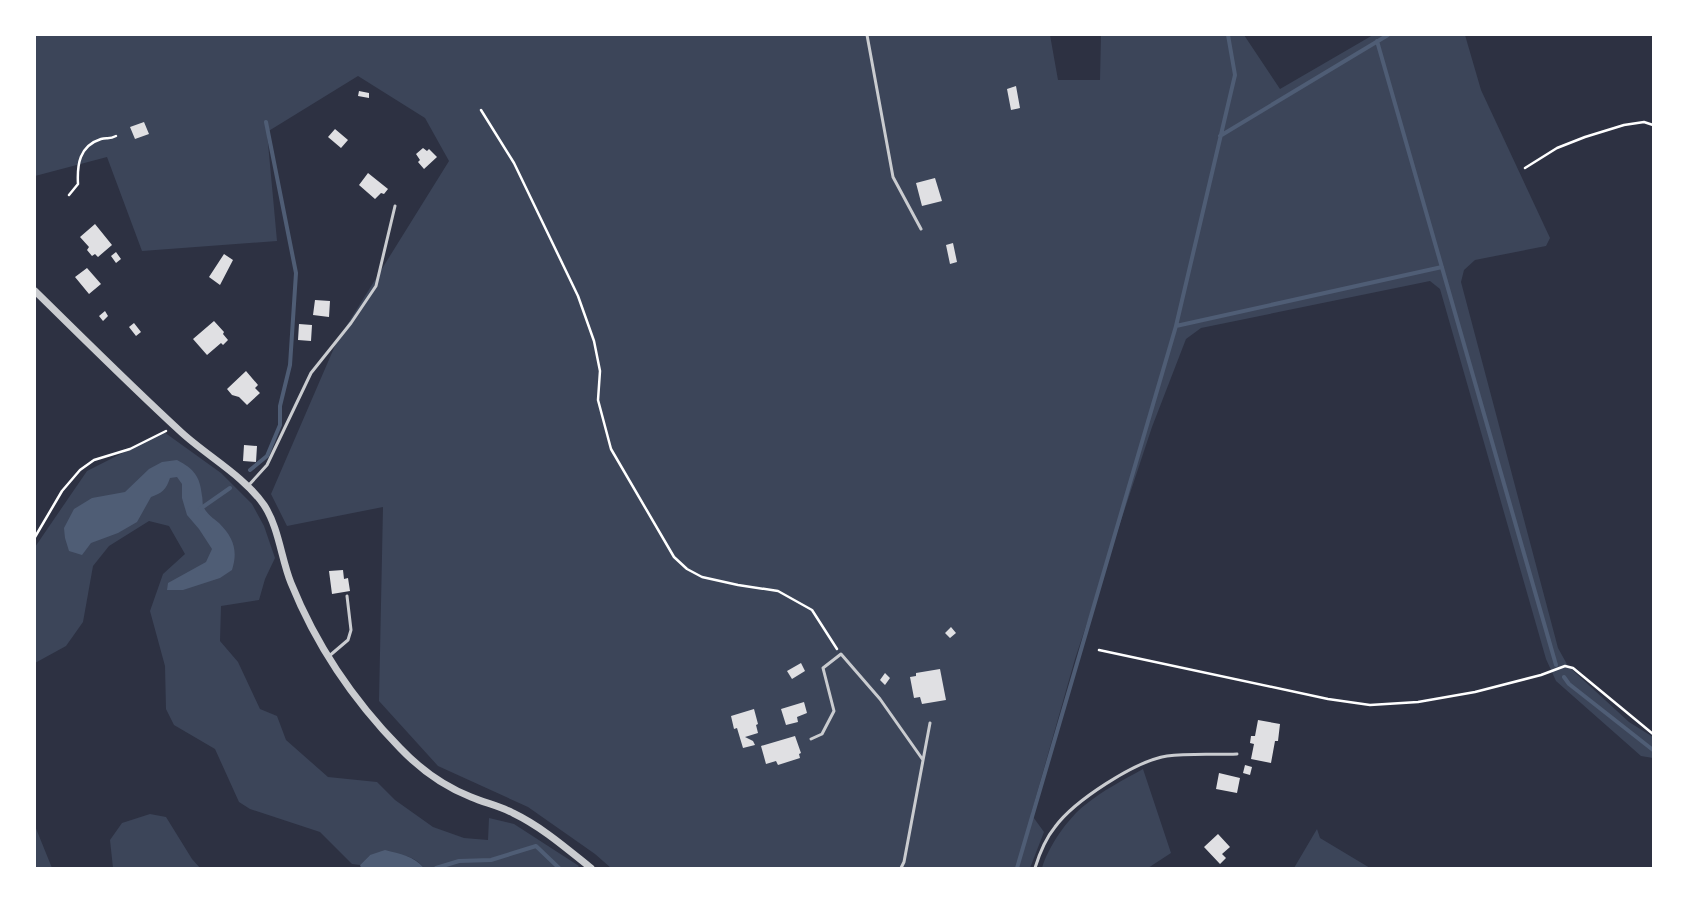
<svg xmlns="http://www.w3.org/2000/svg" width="1688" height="903" viewBox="0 0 1688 903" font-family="'DM Sans',sans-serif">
	<rect width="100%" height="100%" fill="#2d3142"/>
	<path fill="#3c4559" d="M35,35H1050L1058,80H1100L1101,35H1244L1280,89L1373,35H1465L1481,90L1550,238L1546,246L1475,260L1464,270L1461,282L1558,648L1568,666L1629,722L1653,737V758L1641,756L1556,681L1546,659L1440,289L1430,281L1201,328L1186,339L1152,427L1075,659L1031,814L1044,832L1030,868H611L595,854L528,807L438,766L379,701L383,507L287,526L271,494L337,341L449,161L425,118L358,76L267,132L277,241L142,251L107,157L35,176Z
		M164,432L221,473L252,504L264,526L275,558L265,579L259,600L221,606L220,641L238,662L260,709L277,716L286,740L328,777L377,782L395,800L433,827L464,838L488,840L489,818L514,824L579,866L577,868H424C411,851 390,855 370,855L360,865L352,864L320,832L250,809L239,802L215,749L174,725L166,709L165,666L150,611L163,574L185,554L169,526L149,521L109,546L93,566L83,622L66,646L35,663V547L87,471Z
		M1143,769L1171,853L1148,868H1042C1048,847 1068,818 1085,805C1102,791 1123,780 1143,769Z
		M150,814L166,817L192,859L200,868H113L110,840L122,823Z
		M35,826L52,868H35Z
		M1317,829L1320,838L1370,868H1294Z"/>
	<path fill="#4f5d75" d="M177,460C194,469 200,476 202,496C203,500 202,505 204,508C208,515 213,518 219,523C234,538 238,551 232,570L220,578L183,590H167L168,583L206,562L212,549L199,529L187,515L182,498V484L177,477L170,478C166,490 162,493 151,497L137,522L118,533L91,543L82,555L69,551L65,538L64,528L74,509L92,498L125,492L149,469L162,462Z
		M385,850C400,854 414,856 424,868H361L360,865L370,855Z"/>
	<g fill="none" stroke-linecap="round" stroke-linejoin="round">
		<path stroke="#4f5d75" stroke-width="4" d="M1377,41L1556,665
			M1220,136L1388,35
			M1176,326L1442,267
			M250,470L267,456L280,425V406L290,365L296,273L266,122
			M200,509L230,488
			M1564,677L1569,684L1653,750
			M436,868L459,861L491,860L536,846L559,868
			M1017,868L1176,326L1235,75L1228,35"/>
	</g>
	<path fill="#e0e0e3" d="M1016,86L1020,108L1011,110L1007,89Z
		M359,91L369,93V98L358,96Z
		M144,122L149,134L135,139L130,127Z
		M335,129L348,140L341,148L328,137Z
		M423,148L427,151L429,149L437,157L424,169L418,162L420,160L416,154Z
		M368,173L388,189L384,194L381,193L375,199L359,185Z
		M935,178L942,201L922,206L916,183Z
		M95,224L112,245L98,257L95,254L92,256L87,250L89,247L80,237Z
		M953,243L957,262L950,264L946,245Z
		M116,252L121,259L116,263L111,256Z
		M224,254L233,260L220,285L209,277Z
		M87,268L101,284L89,294L75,277Z
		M315,300L330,301L329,317L313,315Z
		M105,311L108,316L103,321L99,316Z
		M214,321L224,332L223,334L228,340L223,345L221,343L207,355L193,339Z
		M134,323L141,332L136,336L129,327Z
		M299,324L312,325L311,341L298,340Z
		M246,371L258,385L255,388L260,393L247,405L239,397L232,395L227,389Z
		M244,445L257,446L256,462L243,461Z
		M343,570L344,579L348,578L350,591L332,594L329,571Z
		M951,627L956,633L950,638L945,633Z
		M801,663L805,671L792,679L787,671Z
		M940,669L946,700L922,704L920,697L914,698L910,677L916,676V673Z
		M885,673L890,678L885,685L880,680Z
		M804,702L807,713L797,717L798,722L786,725L781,709Z
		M754,709L758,724L756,725L758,733L745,737L753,741L755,745L743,748L737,728L734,729L731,716Z
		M1258,720L1280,724L1278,741H1275L1271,763L1251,759L1254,744L1250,743L1251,736H1255Z
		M795,736L801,753L799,754L800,758L778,765L776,761L766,764L761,746Z
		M1245,765L1252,767L1250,775L1243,773Z
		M1219,773L1240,778L1237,793L1216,789Z
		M1218,834L1230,847L1222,854L1226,858L1220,864L1204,847Z"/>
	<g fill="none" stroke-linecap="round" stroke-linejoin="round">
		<path stroke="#fff" stroke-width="2.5" d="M481,110L514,163L578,296L594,341L600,371L598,400L611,449L674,557L687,569L702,577L738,585L778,591L812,610L837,649
			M1525,168L1557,148L1585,137L1624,125L1644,122L1653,125
			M69,195L78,184C77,165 79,146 101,139C107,137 109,140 116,136
			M35,537L62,491L80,470L94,460L130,449L166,431
			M1099,650L1328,699L1370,705L1418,702L1475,692L1541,675L1565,666L1573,668L1653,734"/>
		<path stroke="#caccd0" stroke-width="3" d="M867,35L893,177L921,229
			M248,486L267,465L311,373L351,323L376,286L395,206
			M328,657L348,640L351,630L347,596
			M811,739L822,734L834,711L823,668L841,654L880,699L923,760
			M901,868L904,862L930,723
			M1035,868C1039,855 1046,838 1055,827C1074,801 1135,761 1167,756C1189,753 1214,755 1237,754"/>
		<path stroke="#caccd0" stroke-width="7" d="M35,291C83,338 131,386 181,432C207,456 244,476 264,505C279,528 281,558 291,583C316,645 354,701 400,748C420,769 443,786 471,797C485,803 500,806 513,813C542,827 566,848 591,868"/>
	</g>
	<rect width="1688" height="903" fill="none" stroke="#ffffff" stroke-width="72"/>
</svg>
